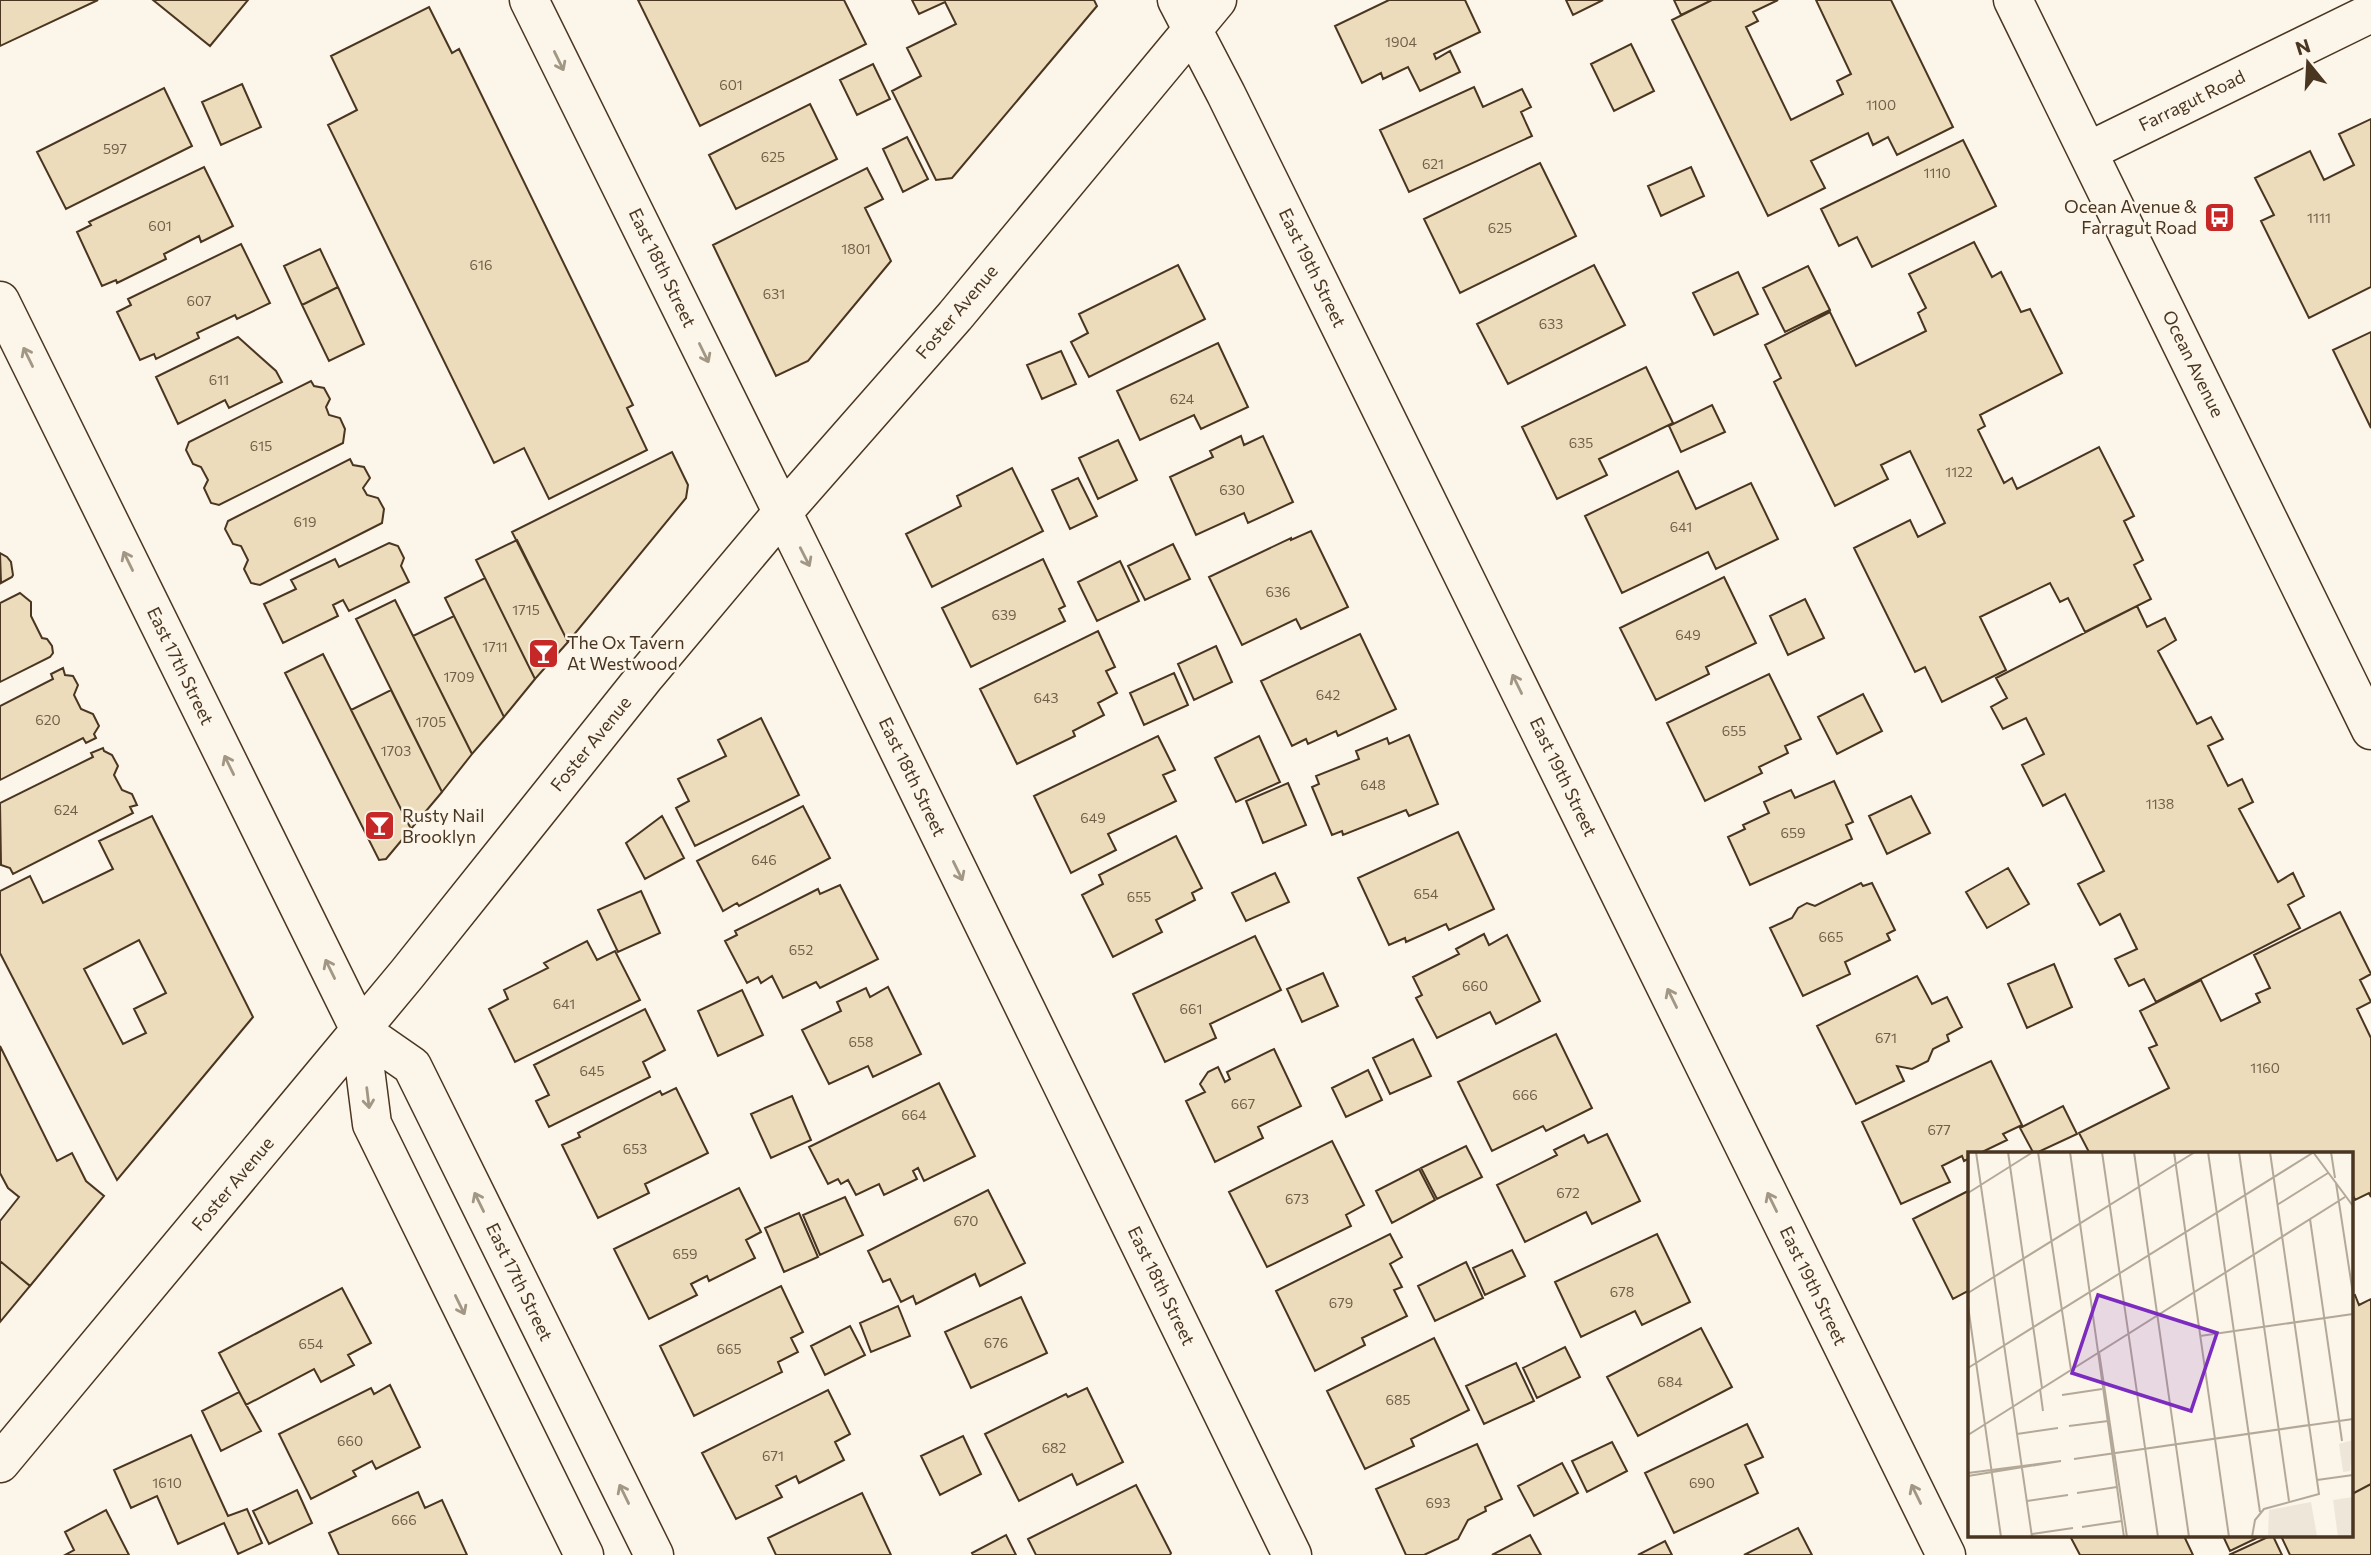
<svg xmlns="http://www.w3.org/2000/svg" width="2371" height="1555" viewBox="0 0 2371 1555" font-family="Commissioner,sans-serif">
	<rect width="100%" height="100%" fill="#fbf6e9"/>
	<path fill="#ecdcbc" stroke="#4a3520" stroke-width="2" fill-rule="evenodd" d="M0,0H98L0,46Z
		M153,0H248L210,46Z
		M638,0H844L866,44L700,126Z
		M912,0H1094L1097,6L952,178L936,180L892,91L921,76L907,48L956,24L945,2L919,14Z
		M1389,0H1465L1480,32L1434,54L1436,59L1450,51L1460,72L1420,91L1408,67L1383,79L1381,73L1362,83L1335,26Z
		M1566,0H1603L1573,15Z
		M1674,0H1712L1681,15Z
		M1712,0H1778L1753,12L1758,21L1746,27L1791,120L1843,94L1837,81L1851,74L1816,0H1891L1953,127L1897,155L1888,137L1873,145L1868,133L1811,161L1825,188L1768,216L1672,20Z
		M429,7L452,53L459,49L633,405L627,408L647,450L549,499L524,448L494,463L328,125L357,110L331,56Z
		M1631,44L1654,91L1614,111L1591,64Z
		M873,64L890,99L857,115L840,80Z
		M242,84L261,127L221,145L202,102Z
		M1474,87L1483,107L1522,89L1531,107L1521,112L1532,136L1409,192L1380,130Z
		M164,88L192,146L66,209L37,152Z
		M810,104L837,159L736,209L709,155Z
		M2371,119V287L2309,318L2261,221L2274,215L2255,178L2310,151L2324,180L2354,165L2339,134Z
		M907,137L928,179L903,192L883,149Z
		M1963,140L1996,206L1872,267L1857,237L1839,246L1821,209Z
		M1540,163L1576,236L1460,293L1424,219Z
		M204,167L233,226L201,242L199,236L164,254L166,259L117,283L116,280L102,286L77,232L91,225L89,222Z
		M1691,167L1704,196L1661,216L1648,186Z
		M867,168L883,199L865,208L891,261L808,361L776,376L713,245Z
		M1974,242L1992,277L2001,272L2021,312L2030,309L2062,373L1980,415L1985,426L1978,430L2004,483L2012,478L2017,489L2099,447L2134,516L2124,521L2143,560L2134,565L2151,599L2085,632L2068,598L2060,602L2050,583L1980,617L2006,670L1942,702L1925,667L1915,672L1854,548L1910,520L1918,537L1945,523L1910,451L1881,465L1888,479L1835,506L1774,382L1781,378L1765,345L1830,312L1856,366L1926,331L1918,313L1926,308L1909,274Z
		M241,244L270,303L237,319L235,315L197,333L199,338L156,359L154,354L140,360L117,312L131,305L128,299Z
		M320,249L338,287L302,305L284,266Z
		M1178,265L1205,319L1089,377L1071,342L1088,333L1079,314Z
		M1594,265L1625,325L1508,384L1477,324Z
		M1808,266L1830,310L1785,332L1763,288Z
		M1738,272L1758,314L1714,335L1693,293Z
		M338,287L364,344L329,361L302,305Z
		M2371,332V428L2333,350Z
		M238,337L276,371L282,382L229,408L225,400L178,424L156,377Z
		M1218,343L1248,407L1201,429L1194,415L1140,440L1117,391Z
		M1061,351L1076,384L1042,399L1027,365Z
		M1646,367L1673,423L1599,459L1607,475L1557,499L1522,427Z
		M311,381L314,386L324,388L330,399L326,407L329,415L340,418L345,429L343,443L219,505L211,503L204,488L208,480L201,467L193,464L186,450L189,442Z
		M1712,405L1725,432L1681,452L1669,426Z
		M1241,436L1244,445L1263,436L1293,502L1248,523L1244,513L1196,535L1170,477L1213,457L1210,451Z
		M1118,440L1137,480L1098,499L1079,458Z
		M672,452L688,485L686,498L568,642L512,532Z
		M350,459L353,465L364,467L370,478L363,488L367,495L378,498L384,509L382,523L260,585L251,583L244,569L248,560L241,546L233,544L225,529L228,521Z
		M1012,468L1043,531L932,587L906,534L961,506L957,496Z
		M1678,471L1696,509L1751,483L1778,539L1716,569L1708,552L1622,593L1585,516Z
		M1078,478L1097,516L1070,529L1052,490Z
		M1311,531L1348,607L1301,629L1296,619L1242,645L1209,577L1291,538V540Z
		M517,540L568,642L535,679L476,560Z
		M389,543L398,546L404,558L401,566L409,582L349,611L343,600L333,605L338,616L283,643L264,604L296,589L291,580L335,559L339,567Z
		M1173,544L1190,579L1145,600L1128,566Z
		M0,553L7,557L11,562L13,575L12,577L1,583Z
		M1043,559L1065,606L1059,609L1065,621L971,667L942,608Z
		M1120,561L1139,601L1097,621L1078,582Z
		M1724,577L1756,643L1706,667L1709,674L1656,700L1620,628Z
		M485,578L535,679L504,717L445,598Z
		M20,593L31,602V616L42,638L47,639L52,646L53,653L50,657L0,682V603Z
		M1805,599L1824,638L1788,655L1770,616Z
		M395,600L472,754L442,792L356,619Z
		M2137,606L2147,627L2165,618L2176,640L2158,651L2197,724L2211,717L2223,739L2208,746L2228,786L2242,779L2253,802L2239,809L2278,882L2293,873L2304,896L2288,905L2300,928L2156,1002L2144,979L2129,986L2115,959L2137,949L2120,914L2100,925L2078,884L2104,871L2065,794L2043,806L2022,765L2044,754L2026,718L2003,729L1991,707L2007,698L1996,678Z
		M454,616L504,717L472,754L413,636Z
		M1098,631L1115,667L1106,671L1117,693L1098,703L1104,715L1073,731L1075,736L1017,764L980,689Z
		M1360,634L1396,709L1338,736L1336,731L1308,744L1306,739L1292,746L1261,681Z
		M1216,646L1232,682L1194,700L1178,664Z
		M323,654L411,829L386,859L379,860L285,673Z
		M63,668L65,675L73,676L78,685L74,695L81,709L93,714L99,726L94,734L96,738L86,743L83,738L0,780V706L53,679L51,674Z
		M1174,673L1188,705L1144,725L1130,693Z
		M1769,674L1801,739L1785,746L1788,753L1759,767L1762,773L1705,801L1667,723Z
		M391,690L442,792L411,829L351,710Z
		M1863,694L1882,731L1837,754L1818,717Z
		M761,718L799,795L695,846L676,808L689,801L678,779L726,756L718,740Z
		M1409,735L1438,804L1409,816L1406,810L1343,835L1342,831L1332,835L1312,787L1319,784L1316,776L1359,759L1356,751L1387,738L1389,744Z
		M1158,736L1175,770L1163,775L1176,801L1108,834L1116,850L1071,873L1034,796Z
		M1259,736L1280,782L1236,802L1215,758Z
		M103,748L104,751L112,755L118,766L114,775L122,790L132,794L137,805L130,807L133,813L13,874L10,868L1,865L0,803L93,757L91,753Z
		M1834,781L1853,822L1846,825L1852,839L1750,885L1728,837L1745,829L1743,825L1769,813L1764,802L1791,790L1795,798Z
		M1288,783L1306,825L1263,843L1246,801Z
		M1911,796L1930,833L1887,854L1869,816Z
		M803,806L830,858L739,906L737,903L723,911L697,861Z
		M152,816L253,1017L117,1180L0,953V891L30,876L43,903L113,869L99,841ZM139,940L166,993L134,1009L146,1033L123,1044L84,969Z
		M662,816L684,858L645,879L626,843Z
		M1458,832L1494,909L1449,930L1446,924L1406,942L1405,938L1389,945L1358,878Z
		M1176,836L1202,888L1192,893L1195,900L1156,920L1162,932L1113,957L1082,895L1103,884L1099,875Z
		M2008,868L2029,904L1987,928L1966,892Z
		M1275,873L1289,902L1246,921L1232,893Z
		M1861,883L1863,886L1872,883L1895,930L1887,934L1890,940L1845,962L1850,974L1803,996L1770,928L1792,918L1798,908L1807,903L1815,906Z
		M840,885L878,959L820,988L816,982L783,998L772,976L761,983L758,977L747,983L725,941L737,935L735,931L818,889L820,894Z
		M641,891L660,933L618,952L598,910Z
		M2340,912L2371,974L2360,980L2371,1002L2357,1009L2371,1038V1197L2369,1193L2355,1200L2352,1193V1154H2090L2079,1133L2169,1088L2149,1048L2157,1045L2140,1011L2201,980L2221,1021L2260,1002L2256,994L2270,988L2254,955Z
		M1484,934L1489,945L1507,935L1540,1001L1496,1024L1490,1012L1437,1038L1416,998L1422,995L1413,977L1459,954L1456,949Z
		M1255,936L1281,990L1210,1024L1216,1038L1165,1062L1133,994Z
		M587,941L597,960L615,951L640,1000L515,1062L489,1009L508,999L504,990L548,968L544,963Z
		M2054,964L2072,1007L2027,1028L2008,984Z
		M1323,973L1338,1006L1302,1022L1287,989Z
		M1917,976L1932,1004L1947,997L1962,1027L1947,1035L1949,1041L1933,1049L1928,1061L1912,1069L1897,1066L1904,1081L1856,1104L1817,1026Z
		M888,987L921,1054L873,1077L868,1066L829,1084L802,1030L841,1011L837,1002L866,988L870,997Z
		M742,990L763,1035L718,1056L698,1011Z
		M645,1009L665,1050L643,1062L650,1077L549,1127L536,1101L549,1095L534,1065Z
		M1556,1034L1592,1108L1546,1131L1543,1126L1492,1151L1458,1082Z
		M1413,1039L1431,1076L1390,1094L1373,1058Z
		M0,1046L57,1161L72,1153L86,1181L104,1196L30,1286L0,1261V1221L19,1197L8,1188L0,1173Z
		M1274,1049L1301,1106L1258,1127L1263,1138L1215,1162L1186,1101L1205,1092L1200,1084L1208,1072L1218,1067L1225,1082L1230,1079L1227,1072Z
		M1991,1061L2022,1125L2003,1134L2007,1140L1978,1154H1970V1158L1964,1161L1962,1156L1942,1166L1950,1182L1901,1204L1862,1122Z
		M1368,1070L1382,1100L1346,1117L1332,1088Z
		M939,1083L975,1156L924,1181L918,1168L913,1171L917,1179L884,1195L879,1184L856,1195L848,1180L841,1184L838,1179L828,1184L809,1147Z
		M676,1088L708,1153L645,1184L649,1193L598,1218L562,1145L580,1137L578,1133L660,1091L662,1095Z
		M792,1096L811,1140L771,1158L751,1114Z
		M2063,1106L2077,1134L2034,1154L2020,1128Z
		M1607,1134L1640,1201L1592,1224L1586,1212L1525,1242L1497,1185L1557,1155L1554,1150L1584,1135L1588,1143Z
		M1332,1141L1364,1205L1346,1215L1351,1226L1267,1267L1229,1192Z
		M1466,1146L1482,1177L1437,1199L1421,1168Z
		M1419,1169L1435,1200L1392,1223L1376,1191Z
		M739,1188L761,1232L746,1240L755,1258L709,1281L707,1276L691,1284L697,1295L649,1319L614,1249Z
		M988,1190L1025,1263L980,1286L975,1274L916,1304L913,1296L901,1302L890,1279L883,1282L868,1251Z
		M1970,1190V1290L1953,1299L1913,1219Z
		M845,1197L863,1235L820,1255L803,1215Z
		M799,1213L818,1257L784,1272L765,1228Z
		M1390,1234L1402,1257L1390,1264L1402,1287L1394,1290L1407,1316L1362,1338L1365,1345L1315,1371L1276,1291Z
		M1657,1234L1690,1302L1642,1325L1635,1311L1581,1337L1555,1282Z
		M1512,1250L1525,1276L1485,1295L1473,1268Z
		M0,1261L30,1286L0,1322Z
		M1466,1262L1483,1298L1435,1321L1418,1286Z
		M781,1286L803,1332L791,1338L798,1352L778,1362L782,1372L694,1416L660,1346Z
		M342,1288L371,1343L348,1355L354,1365L321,1382L314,1369L246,1405L219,1353Z
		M2355,1295L2359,1305L2371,1299V1484L2352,1494V1296Z
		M1021,1297L1047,1353L971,1388L945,1332Z
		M898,1306L910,1336L871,1352L860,1323Z
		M850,1326L865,1355L825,1375L811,1346Z
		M1701,1328L1732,1387L1638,1436L1607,1377Z
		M1434,1338L1469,1410L1411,1439L1414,1446L1365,1469L1327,1391Z
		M1565,1347L1580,1377L1537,1398L1523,1368Z
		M1516,1363L1534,1401L1484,1424L1466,1386Z
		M390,1385L420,1447L376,1469L372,1461L353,1471L356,1476L311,1499L279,1434L371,1388L374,1394Z
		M1087,1388L1123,1462L1077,1485L1072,1474L1019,1501L985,1434L1066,1394L1068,1397Z
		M828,1390L850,1434L835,1442L844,1460L799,1483L796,1476L776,1486L782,1497L736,1519L702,1453Z
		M239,1392L261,1431L221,1451L202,1411Z
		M1747,1424L1763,1457L1745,1465L1758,1493L1674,1533L1645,1473Z
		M191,1435L228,1516L247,1509L262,1543L238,1554L224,1523L178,1544L157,1496L131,1508L114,1470Z
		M963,1436L981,1474L940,1495L921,1456Z
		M1612,1442L1627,1471L1587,1492L1572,1461Z
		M1477,1444L1502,1499L1485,1507L1486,1511L1468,1520L1458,1539L1424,1555H1406L1376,1489Z
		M1562,1463L1578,1493L1534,1516L1518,1486Z
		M2371,1484V1555H2290L2281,1536H2352V1494Z
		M1136,1485L1171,1553L1170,1555H1036L1028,1539Z
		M297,1490L312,1523L269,1544L253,1511Z
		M418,1492L425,1508L442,1500L467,1555H339L329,1533Z
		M862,1493L891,1555H776L768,1538Z
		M106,1510L129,1555H65L74,1550L65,1532Z
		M1798,1528L1812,1555H1744Z
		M1006,1535L1016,1555H973L972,1553Z
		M1530,1535L1541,1555H1492Z
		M2070,1536H2184L2193,1555H2080Z
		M2223,1536H2261L2230,1551Z
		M2270,1536H2273L2282,1555H2229Z
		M1665,1541L1672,1555H1638Z"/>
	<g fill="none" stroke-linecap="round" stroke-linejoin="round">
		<defs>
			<path id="street" d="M529,0L810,568L1292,1555
				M1177,0L1226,94L1946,1555
				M2089,151L2371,13
				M0,301L360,1030L372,1124L584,1555
				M360,1030L412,1066L654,1555
				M0,1463L407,974L646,675L782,513L955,316L1217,0"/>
			<path id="secondary" d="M2013,0L2371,730"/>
		</defs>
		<use href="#street" stroke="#4a3520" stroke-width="41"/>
		<use href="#secondary" stroke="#4a3520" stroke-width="41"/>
		<use href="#street" stroke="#fbf6e9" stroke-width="38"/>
		<use href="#secondary" stroke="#fbf6e9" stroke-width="38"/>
	</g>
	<defs><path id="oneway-shaft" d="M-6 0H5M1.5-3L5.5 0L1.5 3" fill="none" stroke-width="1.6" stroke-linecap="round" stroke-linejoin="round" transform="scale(1.75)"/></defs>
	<g stroke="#a29684">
		<use href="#oneway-shaft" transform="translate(559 61) rotate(64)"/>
		<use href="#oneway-shaft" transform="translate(704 353) rotate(64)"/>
		<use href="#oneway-shaft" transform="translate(28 357) rotate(-116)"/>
		<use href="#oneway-shaft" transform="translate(805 557) rotate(63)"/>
		<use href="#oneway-shaft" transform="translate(128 561) rotate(-116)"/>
		<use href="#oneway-shaft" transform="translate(1517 684) rotate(-116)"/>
		<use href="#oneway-shaft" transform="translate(229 765) rotate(-116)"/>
		<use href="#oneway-shaft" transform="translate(958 871) rotate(64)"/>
		<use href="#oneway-shaft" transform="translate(330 969) rotate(-116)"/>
		<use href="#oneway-shaft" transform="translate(1672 998) rotate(-116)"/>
		<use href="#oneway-shaft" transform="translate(368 1098) rotate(83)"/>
		<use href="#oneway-shaft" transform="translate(479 1202) rotate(-116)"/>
		<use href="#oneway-shaft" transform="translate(1772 1202) rotate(-116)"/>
		<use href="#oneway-shaft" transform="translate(460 1305) rotate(64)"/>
		<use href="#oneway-shaft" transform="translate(624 1494) rotate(-116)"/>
		<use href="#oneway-shaft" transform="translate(1916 1494) rotate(-116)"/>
	</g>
	<defs>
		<symbol id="bus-square" viewBox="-11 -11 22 22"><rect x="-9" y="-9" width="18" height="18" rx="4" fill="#c62828" stroke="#fbf6e9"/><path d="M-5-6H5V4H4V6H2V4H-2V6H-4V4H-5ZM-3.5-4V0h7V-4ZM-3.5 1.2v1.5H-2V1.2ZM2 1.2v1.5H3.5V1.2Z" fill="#fff"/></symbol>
		<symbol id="bar-square" viewBox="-11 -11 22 22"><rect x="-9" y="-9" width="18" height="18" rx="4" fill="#c62828" stroke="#fbf6e9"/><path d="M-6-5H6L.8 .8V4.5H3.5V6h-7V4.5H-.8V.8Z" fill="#fff"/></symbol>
	</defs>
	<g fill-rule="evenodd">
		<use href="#bus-square" x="2202" y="200" width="35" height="35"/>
		<use href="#bar-square" x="526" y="636" width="35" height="35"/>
		<use href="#bar-square" x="362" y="808" width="35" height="35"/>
	</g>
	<g text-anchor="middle" stroke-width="5" stroke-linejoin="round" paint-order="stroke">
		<g font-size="14" fill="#725f47">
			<text x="1401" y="47">1904</text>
			<text x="731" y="90">601</text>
			<text x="1881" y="110">1100</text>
			<text x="115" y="154">597</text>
			<text x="773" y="162">625</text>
			<text x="1433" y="169">621</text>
			<text x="1937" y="178">1110</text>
			<text x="2319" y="223">1111</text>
			<text x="160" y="231">601</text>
			<text x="1500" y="233">625</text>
			<text x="856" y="254">1801</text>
			<text x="481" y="270">616</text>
			<text x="774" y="299">631</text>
			<text x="199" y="306">607</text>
			<text x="1551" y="329">633</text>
			<text x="219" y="385">611</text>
			<text x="1182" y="404">624</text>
			<text x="1581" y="448">635</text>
			<text x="261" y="451">615</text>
			<text x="1959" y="477">1122</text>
			<text x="1232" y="495">630</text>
			<text x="305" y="527">619</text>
			<text x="1681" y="532">641</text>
			<text x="1278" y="597">636</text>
			<text x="526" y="615">1715</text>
			<text x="1004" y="620">639</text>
			<text x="1688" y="640">649</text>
			<text x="495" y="652">1711</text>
			<text x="459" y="682">1709</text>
			<text x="1328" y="700">642</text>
			<text x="1046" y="703">643</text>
			<text x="48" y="725">620</text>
			<text x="431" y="727">1705</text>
			<text x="1734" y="736">655</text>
			<text x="396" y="756">1703</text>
			<text x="1373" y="790">648</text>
			<text x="2160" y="809">1138</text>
			<text x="66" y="815">624</text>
			<text x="1093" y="823">649</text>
			<text x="1793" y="838">659</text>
			<text x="764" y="865">646</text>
			<text x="1426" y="899">654</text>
			<text x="1139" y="902">655</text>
			<text x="1831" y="942">665</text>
			<text x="801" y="955">652</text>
			<text x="1475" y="991">660</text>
			<text x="564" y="1009">641</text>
			<text x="1191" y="1014">661</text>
			<text x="1886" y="1043">671</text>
			<text x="861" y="1047">658</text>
			<text x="2265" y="1073">1160</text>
			<text x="592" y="1076">645</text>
			<text x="1525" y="1100">666</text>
			<text x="1243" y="1109">667</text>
			<text x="914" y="1120">664</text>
			<text x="1939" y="1135">677</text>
			<text x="635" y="1154">653</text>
			<text x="1568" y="1198">672</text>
			<text x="1297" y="1204">673</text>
			<text x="966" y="1226">670</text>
			<text x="685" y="1259">659</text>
			<text x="1622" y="1297">678</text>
			<text x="1341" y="1308">679</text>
			<text x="996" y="1348">676</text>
			<text x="311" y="1349">654</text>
			<text x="729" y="1354">665</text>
			<text x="1670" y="1387">684</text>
			<text x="1398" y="1405">685</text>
			<text x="350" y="1446">660</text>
			<text x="1054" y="1453">682</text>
			<text x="773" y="1461">671</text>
			<text x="167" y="1488">1610</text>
			<text x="1702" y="1488">690</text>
			<text x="1438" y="1508">693</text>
			<text x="404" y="1525">666</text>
		</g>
		<g font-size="18" fill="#4a3520" stroke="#fbf6e9">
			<text transform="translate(2192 101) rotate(-26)" y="6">Farragut Road</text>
			<text transform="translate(662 268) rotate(64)" y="6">East 18th Street</text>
			<text transform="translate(1312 268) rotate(64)" y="6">East 19th Street</text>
			<text transform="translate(957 312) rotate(-50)" y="6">Foster Avenue</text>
			<text transform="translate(2193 364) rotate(64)" y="6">Ocean Avenue</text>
			<text transform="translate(180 666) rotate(64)" y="6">East 17th Street</text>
			<text transform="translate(591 744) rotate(-51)" y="6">Foster Avenue</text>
			<text transform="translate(912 777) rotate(64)" y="6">East 18th Street</text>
			<text transform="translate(1563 777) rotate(64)" y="6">East 19th Street</text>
			<text transform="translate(233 1184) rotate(-50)" y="6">Foster Avenue</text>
			<text transform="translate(519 1282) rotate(64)" y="6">East 17th Street</text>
			<text transform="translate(1161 1286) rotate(64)" y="6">East 18th Street</text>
			<text transform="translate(1813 1286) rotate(64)" y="6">East 19th Street</text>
		</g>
		<g font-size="18" fill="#4a3520" stroke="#fbf6e9" text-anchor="start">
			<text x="2197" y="213" text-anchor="end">Ocean Avenue &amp;<tspan x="2197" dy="21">Farragut Road</tspan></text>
			<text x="567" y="649">The Ox Tavern<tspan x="567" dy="21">At Westwood</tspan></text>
			<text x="402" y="822">Rusty Nail<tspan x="402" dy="21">Brooklyn</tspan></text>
		</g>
	</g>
	<g transform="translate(1968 1152)">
		<rect width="385" height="385" fill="#fbf6e9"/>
		<path d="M385,288L382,319L375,320L371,292ZM385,345V384L370,385L365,348ZM343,350L349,384L300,385L301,358Z" fill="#ede6d9"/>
		<path fill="none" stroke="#b4a999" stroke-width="2" d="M8,0L64,385M40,0L74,236M70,0L103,218M102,0L156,385M134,0L190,385M166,0L221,385M206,0L261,385M240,0L292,360M271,0L321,349M345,0L385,54M363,0L367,26M368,31L385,142M0,41L65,0M309,53L360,21M342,67L374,289M0,141L227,0M0,154L33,385M232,184L385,162M131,200L159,385M0,216L346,0M72,237L75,259M94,243L134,237M101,274L140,269M49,282L90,276M0,283L377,45M106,307L385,267M106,307L341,273M0,321L93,309M0,324L93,309M349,328L385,323M109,341L149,335M59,349L100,343M114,375L154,369M64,382L105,376M284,385L287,368L296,357L351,342L302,0"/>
		<path fill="#7b2cbf" fill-opacity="0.15" stroke="#7b2cbf" stroke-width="3.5" d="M130,143L249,181L223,259L104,221Z"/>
		<rect width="385" height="385" fill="none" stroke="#4a3520" stroke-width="3.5"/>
	</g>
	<g transform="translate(2308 63) rotate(342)" stroke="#fbf6e9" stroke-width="5" paint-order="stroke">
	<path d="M0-5L12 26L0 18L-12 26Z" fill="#4a3520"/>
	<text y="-10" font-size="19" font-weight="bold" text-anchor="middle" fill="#4a3520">N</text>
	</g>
</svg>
